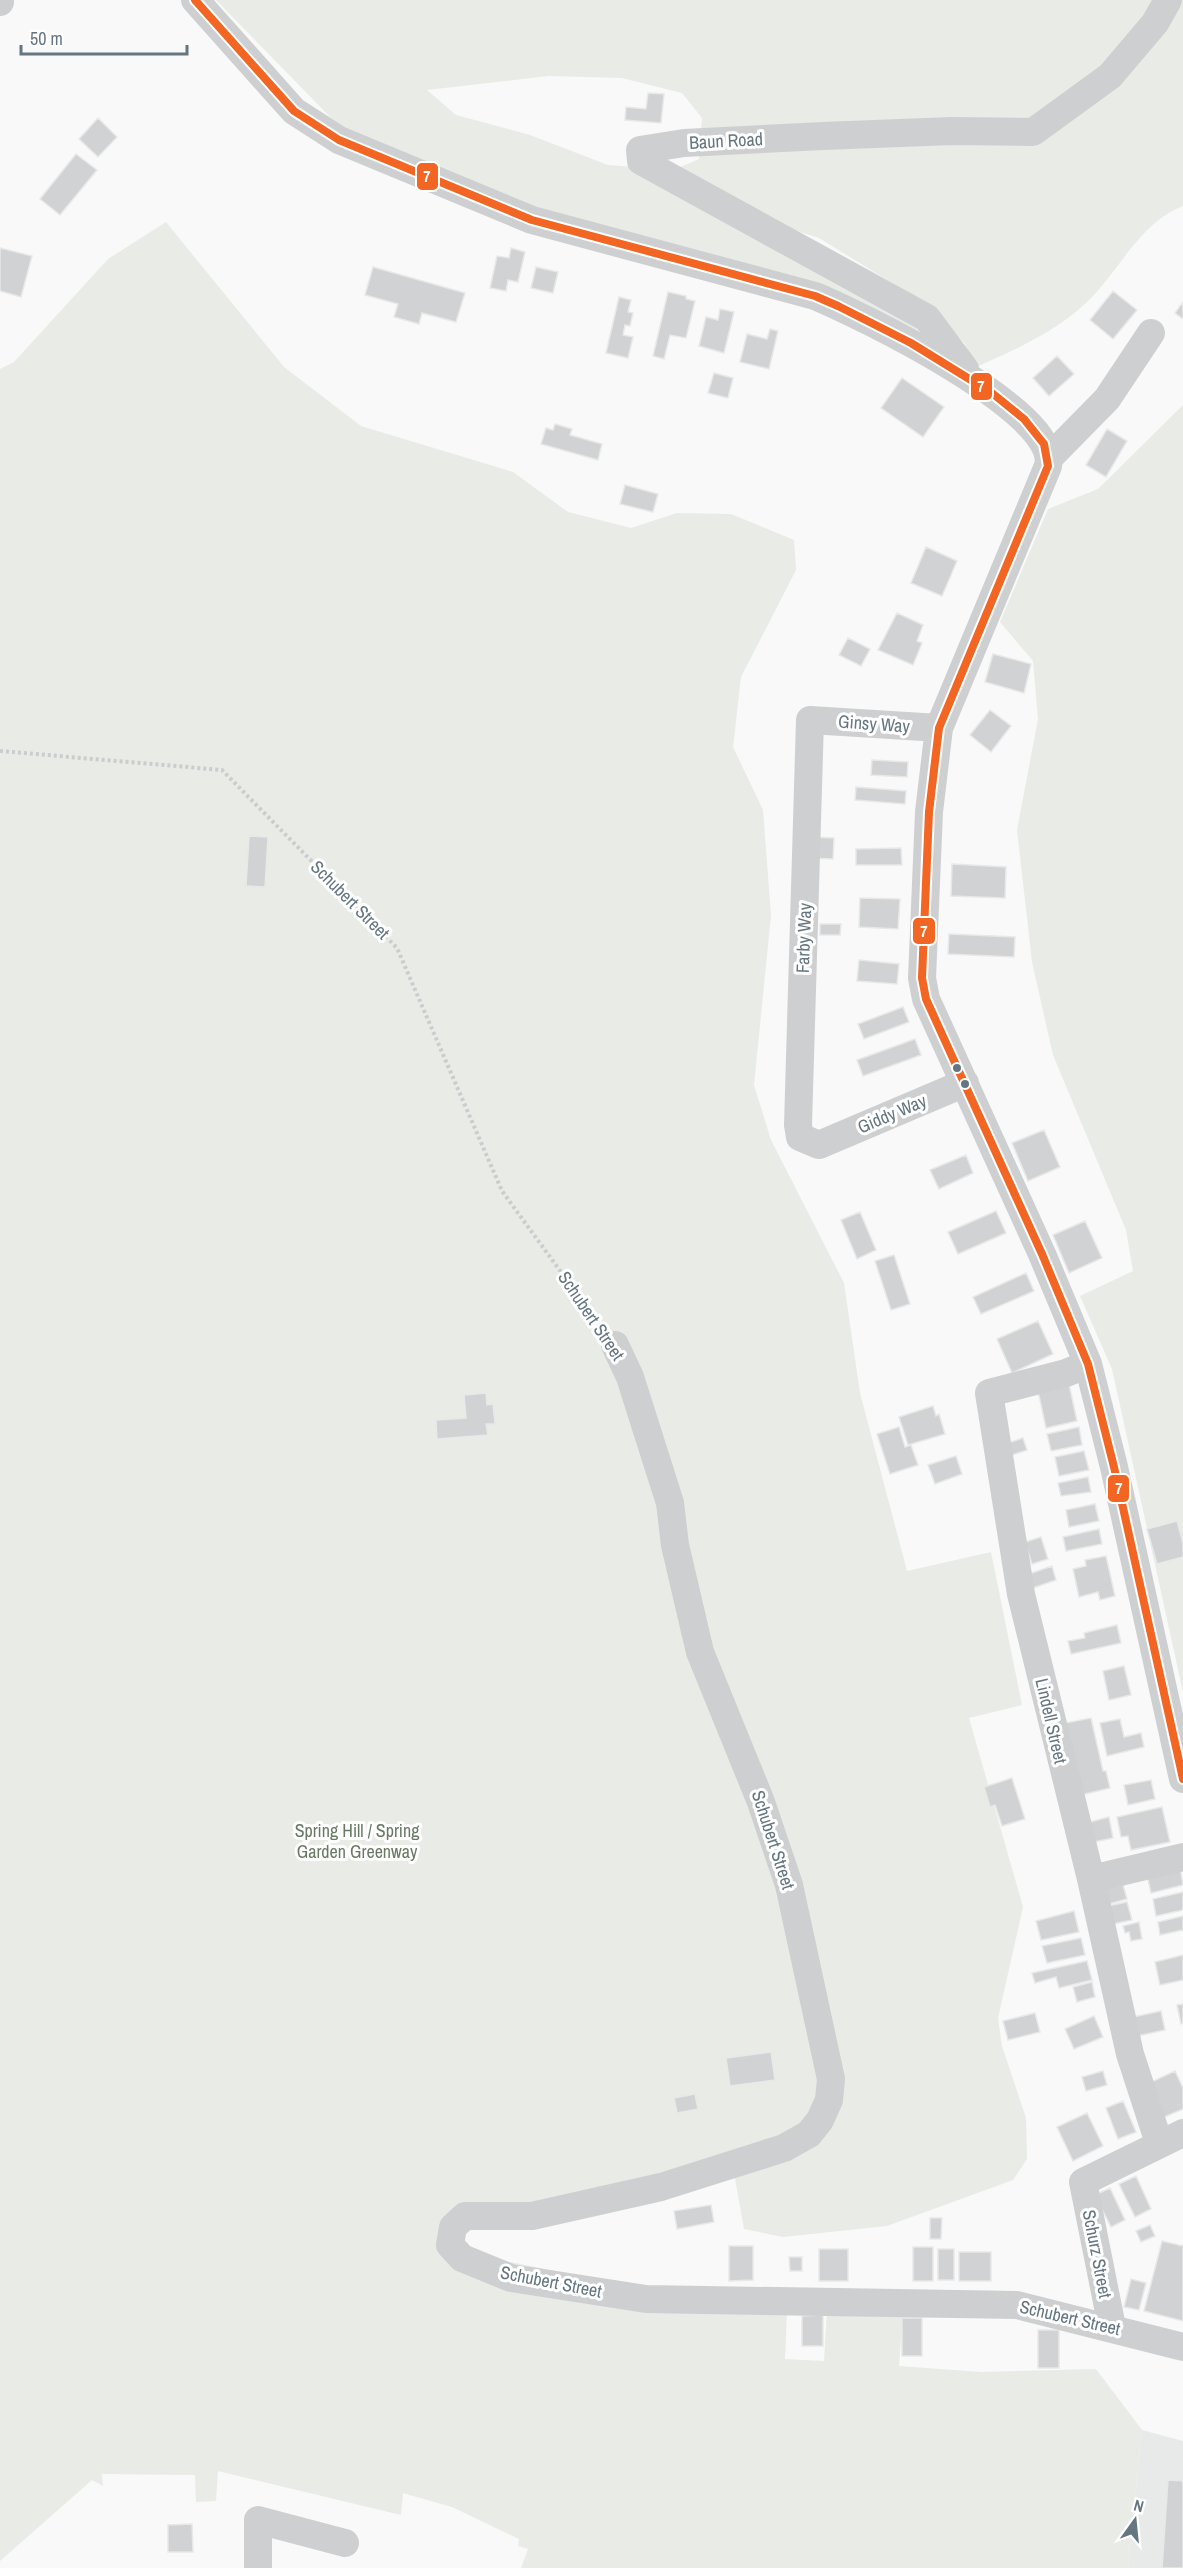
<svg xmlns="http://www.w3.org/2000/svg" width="1183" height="2568" viewBox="0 0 1183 2568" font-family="'Archivo Narrow',sans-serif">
	<rect width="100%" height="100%" fill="#f9f9f9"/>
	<path fill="#e8e9e9" d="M1142,2430L1183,2441V2568H1128Z"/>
	<path fill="#e8ebe6" d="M216,0H1183V206C1139,223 1119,272 1086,303C1054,333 1014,350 974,368L965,344L931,307L819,238L769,222L676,169L699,159L702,118L682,93L622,78L548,76L427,90L456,115L530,135L608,165L634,167L923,328L944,351L536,211L337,124Z
		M166,222L284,367L361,426L513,472L568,512L631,528L677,513L731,514L794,540L796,570L741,677L733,747L763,810L771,915L754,1085L771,1140L844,1283L860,1393L907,1571L991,1552L1022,1705L969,1718L1023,1907L998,2018L1002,2046L1026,2118L1027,2159L1013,2180L887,2226L783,2237L744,2229L734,2173L460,2231L463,2246L490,2258L645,2289L787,2311L785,2359L824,2361L827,2311L903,2310L899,2366L981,2372L1096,2369L1142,2430L1128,2568H521L528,2549L518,2546L519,2539L452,2507L403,2493L401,2515L218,2471L216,2501L196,2502L195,2475L102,2474L103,2486L92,2480L0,2561V369L14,362L108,259Z
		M1183,405V1692L1112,1369L1080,1296L1133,1271L1126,1230L1053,1055L1032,962L1017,830L1038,719L1033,661L1000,622L1048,509L1098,489Z"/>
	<path fill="#d0d2d3" stroke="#e8e8e8" stroke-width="1.5" d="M648,93L664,94L661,123L625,120L626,107L646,109Z
		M98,118L117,137L98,157L79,139Z
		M76,154L97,170L60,215L40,199Z
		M0,248L32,256L21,297L0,291Z
		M511,248L525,252L518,282L508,280L506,291L490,288L497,256L509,258Z
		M373,267L465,293L456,322L422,313L419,324L394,317L398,304L365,295Z
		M536,267L558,272L553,293L531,288Z
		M1113,291L1137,310L1113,339L1090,320Z
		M668,292L686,296V299L695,301L686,338L670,335L664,359L653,356Z
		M619,297L631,300L628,312L633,313L630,326L625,325L623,335L633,337L628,358L606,353Z
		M1183,302V319L1175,313Z
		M720,309L734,312L724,353L699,346L706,317L718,320Z
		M770,329L778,331L769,369L740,362L747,334L767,339Z
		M1057,356L1074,374L1049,396L1033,378Z
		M714,373L733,378L728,398L708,393Z
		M902,378L944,407L923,437L881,408Z
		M555,424L572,429L570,435L602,444L598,460L541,444L546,428L553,430Z
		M1107,429L1127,441L1106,477L1086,465Z
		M625,485L658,494L653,512L620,504Z
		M926,547L957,561L942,596L911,583Z
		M897,613L923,625L917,641L922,643L913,665L878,650Z
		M848,638L870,649L861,666L839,655Z
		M993,654L1031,664L1024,693L985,682Z
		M990,710L1011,726L991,752L970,735Z
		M872,760L908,762L907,777L871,775Z
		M856,787L906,791L905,804L855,800Z
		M249,836L268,837L265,887L246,886Z
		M810,837L834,838L833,859L809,858Z
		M901,848L902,865H856V849Z
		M952,864L1006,867L1005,898L951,896Z
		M860,898L900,899L898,929L859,927Z
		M820,924H841L840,935H820Z
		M949,934L1015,937L1014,957L948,954Z
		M859,960L899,964L897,984L857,981Z
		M903,1007L909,1022L864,1039L858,1024Z
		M915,1039L921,1055L863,1076L857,1060Z
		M1044,1130L1060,1167L1028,1181L1012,1143Z
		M966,1155L973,1173L939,1189L930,1170Z
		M996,1211L1006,1233L958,1254L948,1232Z
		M860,1212L876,1250L857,1259L841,1220Z
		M1085,1221L1102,1258L1069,1273L1053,1235Z
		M894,1255L910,1304L891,1310L875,1261Z
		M1026,1273L1034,1291L981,1314L973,1297Z
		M1038,1321L1053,1354L1012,1373L997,1339Z
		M1069,1384L1077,1421L1046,1428L1038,1391Z
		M486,1393L487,1405L493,1404L495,1424H486L488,1435L437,1439L436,1420L466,1418L464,1395Z
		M933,1406L936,1416L939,1414L945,1434L908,1445L899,1417Z
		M899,1427L905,1447L911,1445L918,1465L890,1474L877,1434Z
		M1079,1427L1082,1445L1051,1451L1047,1434Z
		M1023,1438L1027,1450L1009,1456L1005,1444Z
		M1084,1451L1089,1470L1059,1476L1055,1457Z
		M956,1456L962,1474L935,1484L928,1465Z
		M1088,1477L1091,1492L1061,1496L1058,1483Z
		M1095,1504L1099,1521L1069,1527L1066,1510Z
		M1177,1521L1183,1543V1557L1157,1564L1147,1529Z
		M1099,1529L1102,1544L1066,1551L1063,1537Z
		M1041,1537L1048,1559L1032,1564L1025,1542Z
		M1106,1556L1115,1596L1100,1600L1098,1592L1079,1597L1073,1569L1086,1566L1085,1560Z
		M1052,1566L1056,1580L1033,1588L1029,1574Z
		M1117,1625L1121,1643L1071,1654L1068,1641L1085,1638L1084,1633Z
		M1124,1666L1131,1695L1109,1700L1103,1671Z
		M1091,1718L1103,1771H1106L1110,1788L1081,1795L1065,1723Z
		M1120,1719L1124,1737L1141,1733L1144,1747L1107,1756L1100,1723Z
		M1012,1778L1025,1819L1002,1826L995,1805L990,1807L984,1787Z
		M1151,1780L1155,1799L1128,1805L1124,1785Z
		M1162,1807L1170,1842L1131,1850L1128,1836L1121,1837L1117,1817Z
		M1109,1817L1113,1838L1094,1842L1090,1822Z
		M1180,1867L1183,1885L1151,1893L1147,1875Z
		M1122,1881L1127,1899L1109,1904L1105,1886Z
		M1183,1892V1910L1156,1916L1153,1899Z
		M1127,1902L1132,1920L1113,1924L1108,1906Z
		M1074,1911L1079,1932L1041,1940L1036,1921Z
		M1183,1916V1930L1160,1935L1158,1922Z
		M1139,1922L1142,1939L1131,1941L1129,1932L1125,1933L1123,1926Z
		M1081,1938L1085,1955L1047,1963L1042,1946Z
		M1183,1955V1980L1160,1985L1155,1962Z
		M1087,1961L1092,1980L1059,1988L1056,1977L1035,1983L1032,1973Z
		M1092,1982L1095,1997L1077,2002L1073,1987Z
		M1183,2004V2023L1181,2024L1177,2005Z
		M1161,2011L1165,2030L1137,2036L1133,2017Z
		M1035,2013L1040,2032L1008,2040L1003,2021Z
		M1094,2016L1103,2037L1074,2049L1065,2029Z
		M771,2052L775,2080L730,2086L726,2058Z
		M1103,2071L1107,2085L1086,2091L1082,2077Z
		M1175,2071L1183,2088V2109L1162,2118L1147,2084Z
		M695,2094L698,2109L677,2113L674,2098Z
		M1123,2101L1136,2132L1118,2139L1106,2108Z
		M1087,2113L1103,2146L1073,2161L1057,2127Z
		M1136,2176L1151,2209L1135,2217L1119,2184Z
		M1110,2188L1125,2220L1111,2227L1095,2195Z
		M711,2205L714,2222L677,2229L674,2211Z
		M930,2218H942L941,2239H930Z
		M1150,2225L1155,2236L1141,2242L1136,2231Z
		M1162,2241L1183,2246V2321L1144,2311Z
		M729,2246H753V2280L729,2281Z
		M913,2247H933V2281H913Z
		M819,2249H848V2281H819Z
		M938,2249H954V2280H938Z
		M959,2252H991V2281H959Z
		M789,2257H802V2271H790Z
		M1131,2279L1146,2283L1139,2310L1124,2307Z
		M823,2315V2346H802V2316Z
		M902,2318H922V2356H902Z
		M1038,2330H1059V2368H1038Z
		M1168,2480L1183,2481V2568H1162Z
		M192,2524L193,2552H168V2525Z"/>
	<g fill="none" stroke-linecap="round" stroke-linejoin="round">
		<path stroke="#cbcccd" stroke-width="4" stroke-dasharray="3 3" stroke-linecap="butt" d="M0,751L222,770L397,948L502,1191L601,1327"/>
		<path stroke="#cecfd0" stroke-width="28" d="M195,0L294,111L339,140L532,220L815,296C858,314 1062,412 1048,466L939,728L929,812L922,978L926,999L1042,1254L1088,1364L1114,1467L1183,1779
			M0,2V0
			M965,369L927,318L641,161L640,150L684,143L823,136L952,131L1033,132L1110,76L1155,23L1168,0
			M1050,457L1107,399L1151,333
			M939,728L810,720L798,1125L800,1137L819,1145L965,1083
			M615,1345L630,1377L670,1503L675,1545L700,1652L761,1802L789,1885L831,2079L829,2100L820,2120L809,2134L784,2148L661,2187L532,2216H465L453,2227L450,2245L462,2258L511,2278L646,2299L1017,2305L1183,2347
			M1088,1364L1066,1373L989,1393L1021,1594L1091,1879L1130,2054L1159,2143
			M1091,1879L1183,1857
			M1112,2327L1083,2182L1183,2133
			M258,2568V2520L345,2543"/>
		<defs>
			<path id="bus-1" d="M195,0L294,111L339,140L532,220L815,296L838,306L911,343L992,393L1024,419L1044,444L1048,466L939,728L929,812L922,978L926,999L1042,1254L1088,1364L1114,1467L1183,1779"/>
		</defs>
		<use href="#bus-1" stroke="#fff" stroke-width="12"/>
		<use href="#bus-1" stroke="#f26522" stroke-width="8"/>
	</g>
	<g fill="#657683" stroke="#fff" stroke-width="2">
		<circle cx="957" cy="1068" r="5"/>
		<circle cx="965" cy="1084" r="5"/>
	</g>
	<g text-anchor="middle" stroke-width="6" stroke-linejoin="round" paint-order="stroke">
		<g font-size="18" fill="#657683" stroke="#fff">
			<text transform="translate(726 141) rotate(-3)" y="6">Baun Road</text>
			<text transform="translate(874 724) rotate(4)" y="6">Ginsy Way</text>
			<text transform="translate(350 900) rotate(45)" y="6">Schubert Street</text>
			<text transform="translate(804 938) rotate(-88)" y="6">Farby Way</text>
			<text transform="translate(892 1114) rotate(-23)" y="6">Giddy Way</text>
			<text transform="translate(591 1316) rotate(56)" y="6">Schubert Street</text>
			<text transform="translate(1051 1721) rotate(77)" y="6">Lindell Street</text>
			<text transform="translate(773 1840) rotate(72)" y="6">Schubert Street</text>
			<text transform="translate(1097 2254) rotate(79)" y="6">Schurz Street</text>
			<text transform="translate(551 2282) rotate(11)" y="6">Schubert Street</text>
			<text transform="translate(1070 2318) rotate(13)" y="6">Schubert Street</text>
		</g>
		<g font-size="18" fill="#687a64" stroke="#fff">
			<text x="357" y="1837">Spring Hill / Spring<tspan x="357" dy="21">Garden Greenway</tspan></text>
		</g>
	</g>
	<g stroke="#fff" stroke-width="2">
		<rect x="416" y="162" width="23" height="29" rx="6" fill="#f26522"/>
		<rect x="970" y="372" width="23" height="29" rx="6" fill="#f26522"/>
		<rect x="912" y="917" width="24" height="28" rx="6" fill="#f26522"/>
		<rect x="1107" y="1474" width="23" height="29" rx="6" fill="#f26522"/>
	</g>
	<g font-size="16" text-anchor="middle" font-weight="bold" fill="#fff">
		<text x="427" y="182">7</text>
		<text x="981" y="392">7</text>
		<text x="924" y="937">7</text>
		<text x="1119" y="1494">7</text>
	</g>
	<g transform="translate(1135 2520) rotate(15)" stroke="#ffffff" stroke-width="4.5" paint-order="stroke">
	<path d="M0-4.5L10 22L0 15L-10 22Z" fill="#657683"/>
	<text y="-9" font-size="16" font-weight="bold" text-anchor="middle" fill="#657683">N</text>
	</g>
	<path d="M21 45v9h166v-9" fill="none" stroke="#657683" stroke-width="3"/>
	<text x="30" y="45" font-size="18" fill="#657683" stroke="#ffffff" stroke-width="4.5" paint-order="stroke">50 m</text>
</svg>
